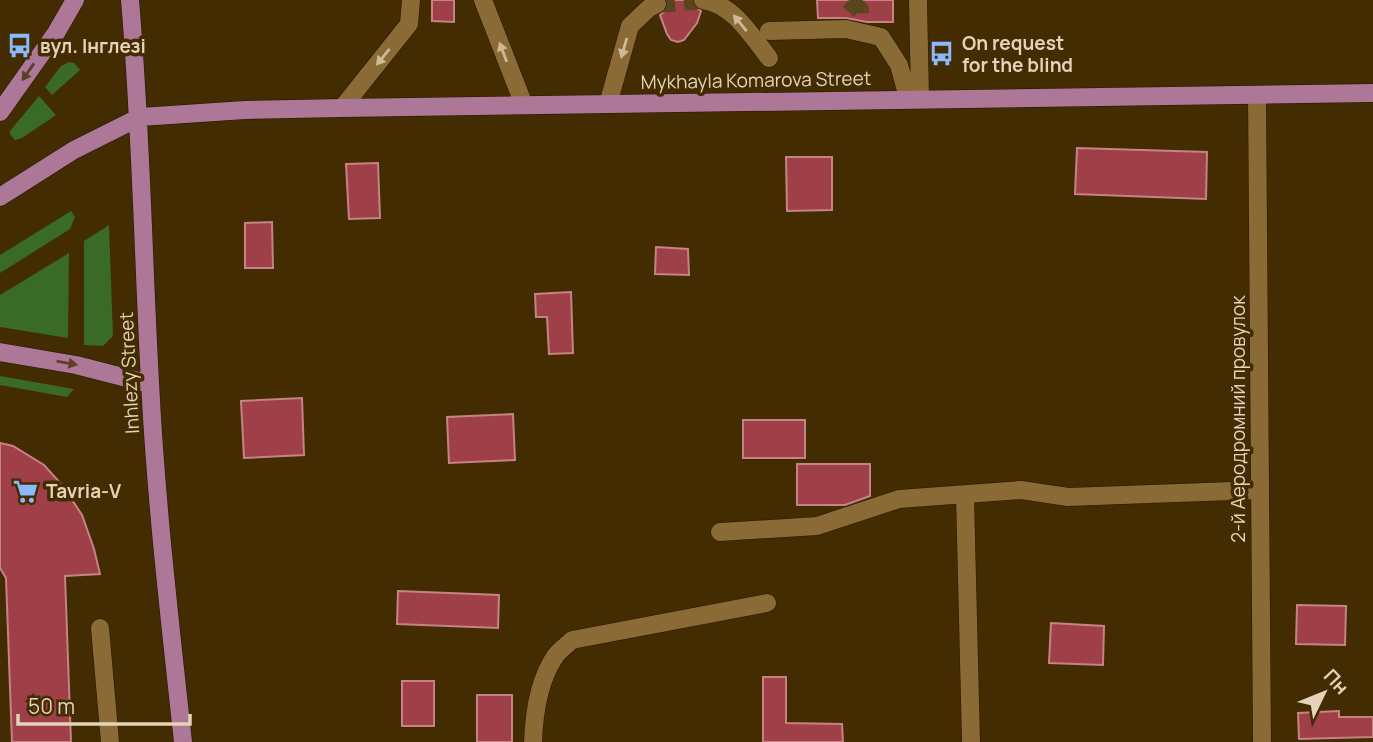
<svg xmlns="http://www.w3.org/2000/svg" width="1373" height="742" viewBox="0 0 1373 742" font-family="Manrope,sans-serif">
	<rect width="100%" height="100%" fill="#432c01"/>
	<path fill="#396a27" d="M69,62L74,63L80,70L52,95L45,87L61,66Z
		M39,96L56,115L22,138L15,140L10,134V131Z
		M71,211L75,217L70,229L0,273V255Z
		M109,225L113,336L103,346L84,345V241Z
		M69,253L68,338L0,327V295Z
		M0,376L74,389L67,397L0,385Z"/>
	<path fill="#9f3f47" stroke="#c58385" stroke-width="2" d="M432,0H454V22L432,21Z
		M667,0H692L695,7L701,11L697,23L684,40L678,42L671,40L667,34L660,15L667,10Z
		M817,0H893V22H867L846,18H818Z
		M1077,148L1207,152L1206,199L1075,194Z
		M786,157H832V210L787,211Z
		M378,163L380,218L349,219L346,164Z
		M272,222L273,268H245V223Z
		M656,247L688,249L689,275L655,274Z
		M571,292L573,353L549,354L547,317H536L535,294Z
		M302,398L304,455L244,458L241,401Z
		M513,414L515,460L449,463L447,417Z
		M743,420H805V458H743Z
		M0,443L13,446L44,465L63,486L82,515L94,549L100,574L65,576L71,742H12L6,578L0,568Z
		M797,464H870V496L845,505H797Z
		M398,591L499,595L498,628L397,624Z
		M1297,605L1346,606L1345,645L1296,644Z
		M1051,623L1104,626L1103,665L1049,663Z
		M763,677H786V723L842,724L843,742H763Z
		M402,681H434V726H402Z
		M477,695H512V742H477Z
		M1339,711V717H1373V737L1299,739L1298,713Z"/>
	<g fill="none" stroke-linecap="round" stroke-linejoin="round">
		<path stroke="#5b451d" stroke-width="18" stroke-dasharray="18 9" stroke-linecap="butt" d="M849,0L860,10V22
			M657,4L703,0"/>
		<defs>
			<path id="minor" d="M483,0L524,105
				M703,0C734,5 750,34 769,58
				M918,0L920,98
				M769,31L846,29L881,37L899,65L908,98
				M1257,95L1262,742
				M608,104L630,26L649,8L657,4
				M342,108L409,24L411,0
				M965,496L971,742
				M720,532L817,526L899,499L1021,490L1068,497L1260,490
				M100,628L110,742
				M533,742C534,714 539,679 556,655C560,650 567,645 572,640L767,603"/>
			<path id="major" d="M130,0C141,127 143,255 150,382C156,503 170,622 183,742
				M0,112L56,33L75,0
				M0,197L74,150L140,117L245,110L342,108L1373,93
				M0,352L76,365L150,384"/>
		</defs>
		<use href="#minor" stroke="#251600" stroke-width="19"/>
		<use href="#major" stroke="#251600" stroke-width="19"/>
		<use href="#minor" stroke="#8a6a35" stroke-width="18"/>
		<use href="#major" stroke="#ad7897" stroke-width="18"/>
	</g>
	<defs><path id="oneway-solid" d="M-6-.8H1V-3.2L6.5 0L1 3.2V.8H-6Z" transform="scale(1.75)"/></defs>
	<g fill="#ceb998">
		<use href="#oneway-solid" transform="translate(740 23) rotate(-129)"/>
		<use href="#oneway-solid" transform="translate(624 48) rotate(106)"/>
		<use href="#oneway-solid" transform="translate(503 52) rotate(-111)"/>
		<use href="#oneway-solid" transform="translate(383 57) rotate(129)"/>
	</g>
	<g fill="#5e3f26">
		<use href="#oneway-solid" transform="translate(28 72) rotate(125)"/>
		<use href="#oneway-solid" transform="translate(67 363) rotate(10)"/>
	</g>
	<defs>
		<symbol id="bus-bare" viewBox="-9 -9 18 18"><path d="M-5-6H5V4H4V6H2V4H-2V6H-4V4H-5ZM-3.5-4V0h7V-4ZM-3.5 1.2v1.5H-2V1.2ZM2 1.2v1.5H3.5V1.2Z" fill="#8cb9fc" stroke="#432c01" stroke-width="2.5" paint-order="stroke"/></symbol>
		<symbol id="supermarket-bare" viewBox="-9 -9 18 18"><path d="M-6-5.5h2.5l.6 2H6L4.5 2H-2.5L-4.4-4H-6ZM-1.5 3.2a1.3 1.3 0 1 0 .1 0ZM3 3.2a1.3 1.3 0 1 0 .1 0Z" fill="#8cb9fc" stroke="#432c01" stroke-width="2.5" paint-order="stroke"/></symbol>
	</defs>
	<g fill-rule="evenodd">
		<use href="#bus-bare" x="2" y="28" width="35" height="35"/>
		<use href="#bus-bare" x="924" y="36" width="35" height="35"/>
		<use href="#supermarket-bare" x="8" y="474" width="35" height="35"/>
	</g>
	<g text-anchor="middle" stroke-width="7" stroke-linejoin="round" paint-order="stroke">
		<g font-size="19" font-weight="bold" fill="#e5d3b9" stroke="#432c01" text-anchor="start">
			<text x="962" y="50">On request<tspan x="962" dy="22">for the blind</tspan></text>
			<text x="40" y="53">вул. Інглезі</text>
			<text x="46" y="498">Tavria‑V</text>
		</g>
		<g font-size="19" fill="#e5d3b9" stroke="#432c01">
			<text transform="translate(756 80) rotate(-1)" y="7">Mykhayla Komarova Street</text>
			<text transform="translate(129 373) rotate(-93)" y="7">Inhlezy Street</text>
			<text transform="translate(1238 419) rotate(-90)" y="7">2-й Аеродромний провулок</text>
		</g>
	</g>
	<g transform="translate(1324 693) rotate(47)" stroke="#432c01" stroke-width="5" paint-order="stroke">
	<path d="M0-5L12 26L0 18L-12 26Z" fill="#e5d3b9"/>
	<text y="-10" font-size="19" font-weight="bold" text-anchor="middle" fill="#e5d3b9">Пн</text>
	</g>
	<path d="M18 714v10h172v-10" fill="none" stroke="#e5d3b9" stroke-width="3.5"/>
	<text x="28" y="714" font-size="21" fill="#e5d3b9" stroke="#432c01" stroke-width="5" paint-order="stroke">50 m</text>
</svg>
